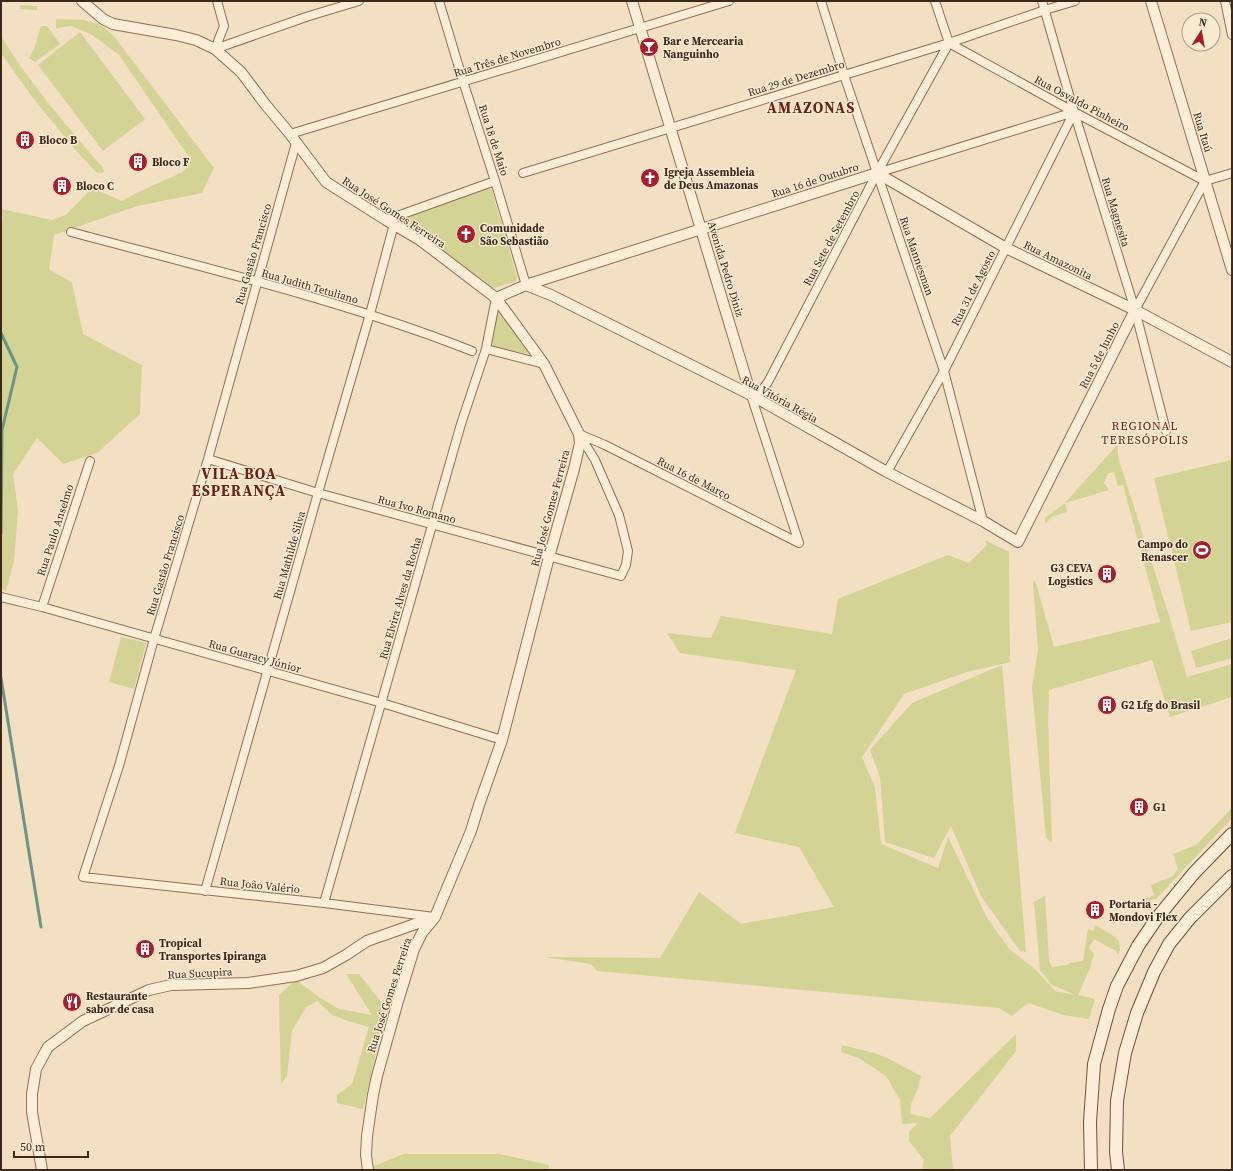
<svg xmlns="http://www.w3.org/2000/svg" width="1233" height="1171" viewBox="0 0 1233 1171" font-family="'Source Serif 4',serif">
	<rect width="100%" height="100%" fill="#f3dfc1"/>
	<path fill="#d2d394" d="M20,5L37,6V10L20,9Z
		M56,19L84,20L101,25L113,35L214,168L202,193L137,206L54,235L49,269L72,283L83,334L142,365L140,414L97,453L63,464L37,438L13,474L18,511L14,561L6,591L1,588V220L3,217L1,214V209L52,220L66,215L92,188L122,201L134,194L183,172L191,160L119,55L91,34L71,26L56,28Z
		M41,26H47L60,44L35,62L29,58L34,49Z
		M80,32L145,119L103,151L38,65Z
		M1,33L2,38C31,85 67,126 103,168L104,172L101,173L96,172L78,153L37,103L15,73L1,53Z
		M491,188L517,277L516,280L514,282L490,289L395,220L397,218Z
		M497,308L532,354L490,348Z
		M1118,444V457L1170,619L1187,677L1232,664V697L1170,717L1152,660L1049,690L1048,722L1052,843L1046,837L1032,687L1038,650L1033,583L1035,580L1054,647L1160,622L1123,485L1118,486L1114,472L1108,473L1104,483L1109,490L1065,503L1067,512L1052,517L1045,524V518L1064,504Z
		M1232,460V622L1191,631L1154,478Z
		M985,540L1009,552L1010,662L967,672L904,694L862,757L875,788L881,844L938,868L948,837L986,916L1009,949L1035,969L1055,991L1076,995L1052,985L1040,970L1034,902L1045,896L1049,961L1052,967L1068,965L1069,963L1083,961L1088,929L1093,931L1096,925L1115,937L1119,941L1120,950L1118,954L1116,951L1094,939L1089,948L1094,954L1090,968L1078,995L1095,999L1089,1019L1063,1015L1028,1003L1012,1016L999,1008L597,971L591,964L545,957L660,958L699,892L741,924L834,907L799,847L735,833L796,670L680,653L667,633L711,638L721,616L832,634L838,599L948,555L969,563L987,545Z
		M121,637L146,643L134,689L109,682Z
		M1232,638V658L1196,668L1191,651Z
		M1002,665L1026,952L1020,951L981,896L951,826L934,858L885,842L880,777L870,750L912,703Z
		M1232,808V818L1156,899L1130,904L1146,899L1154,895L1151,885L1173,876L1178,869L1173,854L1196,845Z
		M346,974H359L388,1011L379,1041L363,1109L337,1103V1095L352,1084L369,1027L348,1021L332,1015L317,1001L306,1007L292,1031L287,1076L281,1084L279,995L296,980L320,998L339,1009L372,1015Z
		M1016,1034V1051L950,1136L953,1170H922L924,1160L909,1141V1132L918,1123L902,1124L900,1100L886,1076L859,1058L841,1052L842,1045L874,1053L887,1058L921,1076L917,1091L911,1104L910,1114L930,1118Z
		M404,1154H500L549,1165L548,1170H372L371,1167Z"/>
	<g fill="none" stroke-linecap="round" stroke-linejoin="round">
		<path stroke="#6a9586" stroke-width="3" d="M1,333L17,367L2,430L1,534
			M1,678L41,927"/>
		<defs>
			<path id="minor" d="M439,1L463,81L495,181L526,285
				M821,1L844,75L944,371L983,521
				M935,1L949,43
				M1042,1L1074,112L1135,310L1166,431
				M1225,1L1232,35
				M949,43L1074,112L1205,181
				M215,49L309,16L359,1
				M215,49L224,26L217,1
				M290,134L729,1
				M296,143L208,459L154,639L119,766L83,877L324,903L434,917
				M523,173L949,43L1045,10L1075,1
				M877,173L1074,112
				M1205,181L1232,173
				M386,220L495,181
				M71,232C205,268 342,300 472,351
				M1135,310L1205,181
				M486,349L544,364
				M579,434L605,445L799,543
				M208,459L318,493L621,576L626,565L628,551L619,515L595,460L579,434
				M887,472L944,371L1074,112
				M799,543L751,395L762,390L768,382L877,173L949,43
				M1,597L42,607L382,703L502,740
				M42,607L90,461
				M205,891L318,493L370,314L394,224
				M324,903L461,424L486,349L496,298"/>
			<path id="tertiary" d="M82,1L103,19L113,24L176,35L196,40L215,49L241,72L265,104L290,134L326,182L386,220L420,240L496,298L544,364L579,434L580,443L574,469L549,557L502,740L479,805L471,831L435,917L422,933L414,949L398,1001L377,1076L373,1095L367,1136L366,1155L368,1170
				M632,1L751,395
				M1151,1L1232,270
				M526,285L551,295L751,395L887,472L983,521L1018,542L1135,310
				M496,298L526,285L877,173L1006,248L1135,310L1232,362
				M42,1170L32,1112V1094L36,1069L48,1047L83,1021L149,990L171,985L248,983L296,976L323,968L346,955L367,941L435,917"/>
			<path id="secondary" d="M1091,1170L1090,1122L1094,1064L1109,1009L1117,986L1138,946L1157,918L1194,873L1232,834
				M1118,1170L1116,1152L1117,1101L1125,1053L1137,1013L1154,972L1169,944L1190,918L1232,876"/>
		</defs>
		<use href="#minor" stroke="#8f6f56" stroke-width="10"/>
		<use href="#tertiary" stroke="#8f6f56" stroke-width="12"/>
		<use href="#secondary" stroke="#715039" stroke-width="14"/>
		<use href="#minor" stroke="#fcedd6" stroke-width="8"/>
		<use href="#tertiary" stroke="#fcedd6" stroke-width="10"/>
		<use href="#secondary" stroke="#fcedd6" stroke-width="12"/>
	</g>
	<defs>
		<symbol id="bar-disc" viewBox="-11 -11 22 22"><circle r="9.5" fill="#a51f2e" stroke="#f9ead2"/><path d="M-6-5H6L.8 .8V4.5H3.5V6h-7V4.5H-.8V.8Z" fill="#fff"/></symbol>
		<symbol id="building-disc" viewBox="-11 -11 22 22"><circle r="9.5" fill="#a51f2e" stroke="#f9ead2"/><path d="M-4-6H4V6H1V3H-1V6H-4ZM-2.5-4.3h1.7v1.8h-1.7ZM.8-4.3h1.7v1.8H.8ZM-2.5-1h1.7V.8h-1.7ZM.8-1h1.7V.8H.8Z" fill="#fff"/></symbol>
		<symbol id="church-disc" viewBox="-11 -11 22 22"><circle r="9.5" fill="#a51f2e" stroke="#f9ead2"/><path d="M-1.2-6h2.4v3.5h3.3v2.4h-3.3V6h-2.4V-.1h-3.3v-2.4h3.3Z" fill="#fff"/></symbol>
		<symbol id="stadium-disc" viewBox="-11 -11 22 22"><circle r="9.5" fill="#a51f2e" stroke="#f9ead2"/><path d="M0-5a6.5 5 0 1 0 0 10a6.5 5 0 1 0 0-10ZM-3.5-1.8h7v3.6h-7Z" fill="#fff"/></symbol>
		<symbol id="restaurant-disc" viewBox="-11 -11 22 22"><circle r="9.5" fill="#a51f2e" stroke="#f9ead2"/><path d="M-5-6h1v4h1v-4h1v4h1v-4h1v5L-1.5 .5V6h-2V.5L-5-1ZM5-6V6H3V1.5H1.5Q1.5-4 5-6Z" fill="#fff"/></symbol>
	</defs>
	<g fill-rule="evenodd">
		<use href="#bar-disc" x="638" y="36" width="22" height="22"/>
		<use href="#building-disc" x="14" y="129" width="22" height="22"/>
		<use href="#building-disc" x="127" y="151" width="22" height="22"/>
		<use href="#church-disc" x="639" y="167" width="22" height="22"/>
		<use href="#building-disc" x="51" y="175" width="22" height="22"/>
		<use href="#church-disc" x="455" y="223" width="22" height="22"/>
		<use href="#stadium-disc" x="1191" y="539" width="22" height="22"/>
		<use href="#building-disc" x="1096" y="563" width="22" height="22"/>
		<use href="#building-disc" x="1096" y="694" width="22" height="22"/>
		<use href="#building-disc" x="1128" y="796" width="22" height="22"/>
		<use href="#building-disc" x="1084" y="899" width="22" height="22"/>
		<use href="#building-disc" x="134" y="938" width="22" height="22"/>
		<use href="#restaurant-disc" x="61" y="991" width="22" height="22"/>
	</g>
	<g text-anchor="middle" stroke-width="3" stroke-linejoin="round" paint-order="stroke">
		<g font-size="11" font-weight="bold" fill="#3d291c" stroke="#f9ead2" text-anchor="start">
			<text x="663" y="45">Bar e Mercearia<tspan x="663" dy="13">Nanguinho</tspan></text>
			<text x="39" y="144">Bloco B</text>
			<text x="152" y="166">Bloco F</text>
			<text x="664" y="176">Igreja Assembleia<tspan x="664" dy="13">de Deus Amazonas</tspan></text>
			<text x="76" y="190">Bloco C</text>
			<text x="480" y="232">Comunidade<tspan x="480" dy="13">São Sebastião</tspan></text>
			<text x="1188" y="548" text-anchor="end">Campo do<tspan x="1188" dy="13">Renascer</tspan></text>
			<text x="1093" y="572" text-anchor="end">G3 CEVA<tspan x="1093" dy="13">Logistics</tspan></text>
			<text x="1121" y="709">G2 Lfg do Brasil</text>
			<text x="1153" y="811">G1</text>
			<text x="1109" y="908">Portaria -<tspan x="1109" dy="13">Mondovi Flex</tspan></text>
			<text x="159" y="947">Tropical<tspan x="159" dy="13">Transportes Ipiranga</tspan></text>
			<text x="86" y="1000">Restaurante<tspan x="86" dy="13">sabor de casa</tspan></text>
		</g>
		<g font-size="11" fill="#3d291c" stroke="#f9ead2">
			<text transform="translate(507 57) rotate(-17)" y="4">Rua Três de Novembro</text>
			<text transform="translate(796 78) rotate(-17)" y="4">Rua 29 de Dezembro</text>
			<text transform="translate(1082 103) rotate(28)" y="4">Rua Osvaldo Pinheiro</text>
			<text transform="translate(1203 132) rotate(73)" y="4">Rua Itaú</text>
			<text transform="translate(494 140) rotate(72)" y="4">Rua 18 de Maio</text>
			<text transform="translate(815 180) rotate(-18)" y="4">Rua 16 de Outubro</text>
			<text transform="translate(394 212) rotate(33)" y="4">Rua José Gomes Ferreira</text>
			<text transform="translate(1116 212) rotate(73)" y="4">Rua Magnesita</text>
			<text transform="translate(831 238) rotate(-62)" y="4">Rua Sete de Setembro</text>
			<text transform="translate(253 254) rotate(-74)" y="4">Rua Gastão Francisco</text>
			<text transform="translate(917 256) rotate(71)" y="4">Rua Mannesman</text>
			<text transform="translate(1058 260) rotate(26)" y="4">Rua Amazonita</text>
			<text transform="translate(726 269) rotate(73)" y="4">Avenida Pedro Diniz</text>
			<text transform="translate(310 286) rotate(16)" y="4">Rua Judith Tetuliano</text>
			<text transform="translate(973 288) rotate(-63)" y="4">Rua 31 de Agosto</text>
			<text transform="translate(1099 355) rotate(-63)" y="4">Rua 5 de Junho</text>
			<text transform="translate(780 399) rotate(29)" y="4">Rua Vitória Régia</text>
			<text transform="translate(694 478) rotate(27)" y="4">Rua 16 de Março</text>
			<text transform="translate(550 508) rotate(-75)" y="4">Rua José Gomes Ferreira</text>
			<text transform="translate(417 509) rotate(15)" y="4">Rua Ivo Romano</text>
			<text transform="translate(55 530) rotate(-72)" y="4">Rua Paulo Anselmo</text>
			<text transform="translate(289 555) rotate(-74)" y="4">Rua Mathilde Silva</text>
			<text transform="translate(165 565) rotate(-73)" y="4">Rua Gastão Francisco</text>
			<text transform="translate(400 598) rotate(-74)" y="4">Rua Elvira Alves da Rocha</text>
			<text transform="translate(255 656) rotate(16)" y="4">Rua Guaracy Júnior</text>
			<text transform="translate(260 885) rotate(6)" y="4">Rua João Valério</text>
			<text transform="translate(200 973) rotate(-3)" y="4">Rua Sucupira</text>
			<text transform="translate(389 995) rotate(-72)" y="4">Rua José Gomes Ferreira</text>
		</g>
		<g font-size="12" letter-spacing="1" fill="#6f2016" stroke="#f9ead2">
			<text x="1145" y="430">REGIONAL<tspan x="1145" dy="14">TERESÓPOLIS</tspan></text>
		</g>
		<g font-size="15" font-weight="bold" letter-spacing="1" fill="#6f2016" stroke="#f9ead2">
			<text x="811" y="113">AMAZONAS</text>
			<text x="239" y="479">VILA BOA<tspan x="239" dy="17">ESPERANÇA</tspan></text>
		</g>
	</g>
	<rect width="1233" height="1171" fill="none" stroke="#3d291c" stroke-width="4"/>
	<g transform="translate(1201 32) rotate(11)"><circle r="19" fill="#f9ead2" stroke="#ae9d89"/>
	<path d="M0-3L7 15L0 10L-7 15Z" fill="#a51f2e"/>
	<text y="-6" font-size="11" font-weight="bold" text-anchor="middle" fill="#3d291c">N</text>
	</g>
	<path d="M14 1151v6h74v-6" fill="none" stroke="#3d291c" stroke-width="2"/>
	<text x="20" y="1151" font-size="12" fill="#3d291c" stroke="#f9ead2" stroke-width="3" paint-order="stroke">50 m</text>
</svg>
